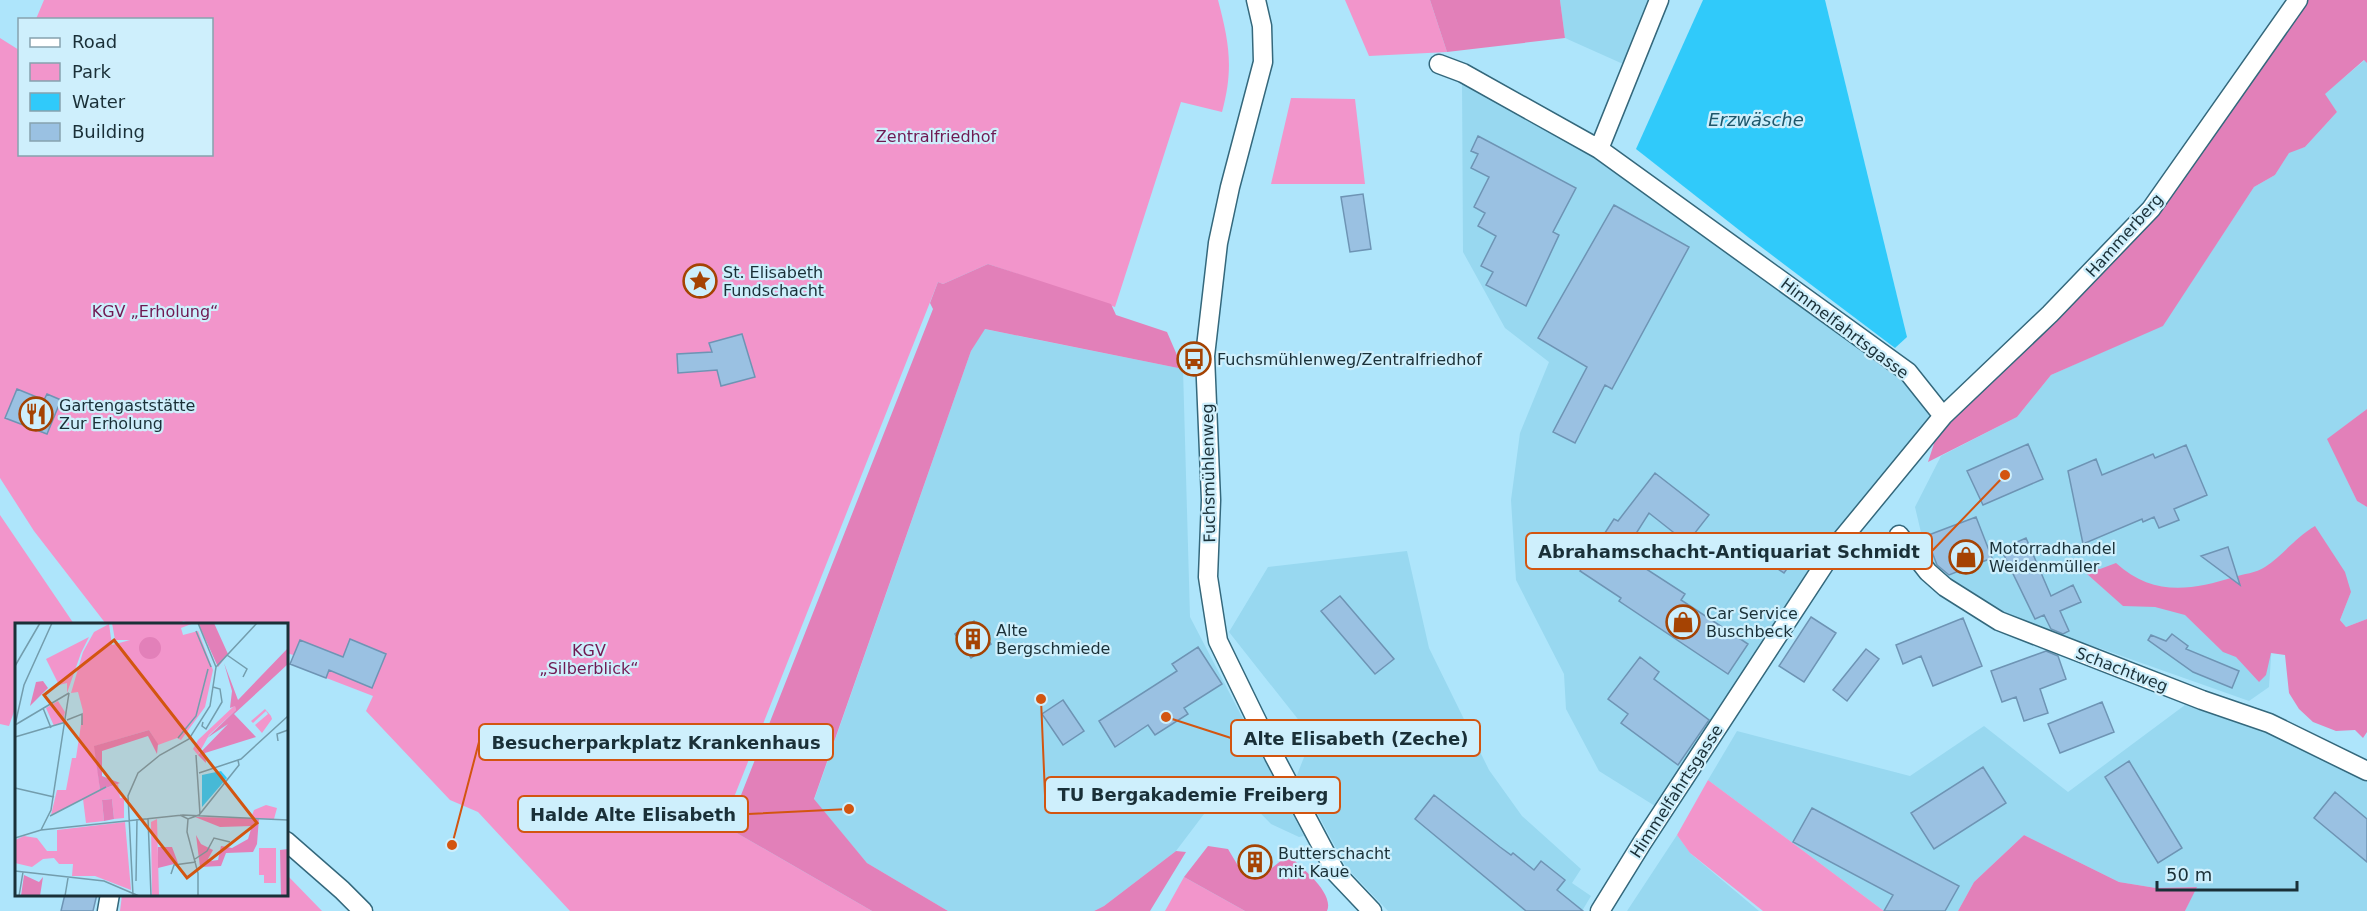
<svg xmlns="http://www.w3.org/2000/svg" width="2367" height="911" viewBox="0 0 2367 911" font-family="'DejaVu Sans',sans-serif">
	<rect width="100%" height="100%" fill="#aee5fb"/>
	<path fill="#98d8f0" d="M1560,0H1659L1632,68L1565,38Z
		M2365,60L2367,63V409L2328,439L2357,501L2367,507V619L2346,627L2340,620L2351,592L2274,613L2269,687L2249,701L2102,649L2036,630L1997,614L1940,577L1923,541L1915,507L1941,456L2017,417L2051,375L2163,325L2254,187L2275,175L2289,152L2305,147L2337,112L2324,94Z
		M1462,79L1599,149L1908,372L1943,416L1837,545L1663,811L1599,771L1566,709L1564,674L1516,580L1511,500L1520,433L1549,362L1505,328L1463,252Z
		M984,329L1183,369L1190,617L1304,836L1299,837L1271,824L1229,781L1176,851L1104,906L1094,911H948L867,863L814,800L971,351Z
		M1407,551L1429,648L1489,770L1522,816L1581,869L1572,883L1591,896L1582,911H1388L1346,867L1297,775L1312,737L1229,632L1268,567Z
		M2185,705L2299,744L2367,776V911H2185L2196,887L2156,888L2119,882L2024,835L1974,882L1958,911H1884L1708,780L1737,731L1910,776L1984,726L2068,792Z
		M1677,835L1691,854L1759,911H1627Z"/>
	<path fill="#f295cb" d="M44,0H1218C1229,42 1234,68 1222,112L1181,102L1115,307L988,264L943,284L938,282L723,825L872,911H570L478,812L450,800L366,711L373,696L290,664L293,655L287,653L286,624H210L203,622L201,624H192L183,621L181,624H106L34,531L0,478V38L19,50L20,154H212V20L36,19Z
		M1345,0H1430L1447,52L1369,56Z
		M1291,98L1355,99L1365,184H1271Z
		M0,515L74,624H16V706L9,726L0,724Z
		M1708,780L1884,911H1763L1690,853L1677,835Z
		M287,875L322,911H120L122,895L286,894Z
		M1184,877L1245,911H1165Z"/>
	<path fill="#e280b9" d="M1430,0H1560L1565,38L1447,52Z
		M2298,0H2367V63L2364,60L2325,94L2337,112L2305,147L2289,153L2275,175L2254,187L2163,326L2051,375L2017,417L1928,462L1943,416L2151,209Z
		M988,264L1111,304L1116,315L1167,332L1183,369L985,329L971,351L814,799L867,863L948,911H872L728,828L933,309L930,303L938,282L943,284Z
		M2367,409V507L2357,501L2327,439Z
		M2315,526L2345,572L2351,592L2340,620L2346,627L2367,619V732L2363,738L2355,730L2336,731L2313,722L2299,709L2289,693L2285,655L2271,653L2266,675L2259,682L2236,657L2223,652L2185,615L2155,607L2123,606L2078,566L2100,569L2116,563C2152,596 2190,591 2234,577C2243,574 2256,573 2265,567C2283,555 2296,537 2315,526Z
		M2024,835L2119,882L2156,888L2197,887L2185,911H1958L1974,882Z
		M1208,846L1228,849L1240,869L1263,875L1288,855C1300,866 1335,893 1327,911H1245L1184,877Z
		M1176,851L1186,852L1150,911H1094L1104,906Z"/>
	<path fill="#30cafa" d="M1703,0H1825L1907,337L1895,348L1748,237L1636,149Z"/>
	<path fill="#9ac1e2" stroke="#6e94b4" stroke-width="1.5" d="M1478,136L1576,188L1553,232L1559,235L1526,306L1486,285L1493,272L1481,266L1496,236L1478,226L1485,213L1474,207L1489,177L1471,168L1478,154L1471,151Z
		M1363,194L1371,249L1350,252L1341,197Z
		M1614,205L1689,247L1612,389L1605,385L1575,443L1553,432L1587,367L1538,338Z
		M742,334L755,377L721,386L717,370L678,373L677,354L712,352L709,343Z
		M17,389L44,400L47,394L61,400L47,434L5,418Z
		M2028,444L2043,479L1983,505L1967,471Z
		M2186,445L2207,495L2174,509L2179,520L2159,528L2154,517L2143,522L2142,519L2083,544L2068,471L2096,459L2102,475L2153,454L2155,458Z
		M1655,473L1709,515L1687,543L1649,513L1623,554L1685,594L1681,600L1748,644L1728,674L1619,601L1621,598L1580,571L1614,519L1618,521Z
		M1976,517L1992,558L1949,575L1937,565L1926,536Z
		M1765,535L1796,556L1784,573L1753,553Z
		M2026,538L2051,596L2073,585L2081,602L2060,611L2069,631L2063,634L2051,629L2044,615L2035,619L2001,549Z
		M2228,547L2240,585L2201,556Z
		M1340,596L1394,659L1375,674L1321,611Z
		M1811,617L1836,633L1804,682L1779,666Z
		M1963,618L1982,666L1933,686L1921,656L1903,664L1896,645Z
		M974,621L991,644L971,658L955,634Z
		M2172,634L2188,646L2186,649L2239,671L2232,688L2193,672L2148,640L2151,635L2166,641Z
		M350,639L386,654L372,688L329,670L326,678L290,664L300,640L343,657Z
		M1198,647L1222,684L1184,708L1188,714L1155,735L1148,725L1115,747L1099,721L1177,671L1172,664Z
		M1866,649L1879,659L1847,701L1833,690Z
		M2046,651L2058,656L2066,679L2040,689L2048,713L2024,721L2016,697L2002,702L1991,671Z
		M1640,657L1659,672L1654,679L1709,720L1678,765L1621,723L1628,714L1608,699Z
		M1063,700L1084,731L1063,745L1042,714Z
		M2102,702L2114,732L2060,753L2048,724Z
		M2129,761L2182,848L2158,863L2105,777Z
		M1983,767L2006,803L1934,849L1911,813Z
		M2335,792L2367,819V862L2314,818Z
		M1434,795L1500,847L1511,855L1513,853L1534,870L1541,861L1565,880L1557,890L1583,911H1526L1415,819Z
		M1812,808L1959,886L1945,911H1884L1893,895L1793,842Z
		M65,894H97L93,911H61Z"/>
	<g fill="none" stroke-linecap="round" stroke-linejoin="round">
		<defs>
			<path id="minor" d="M1256,0L1262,26L1263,62L1230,187L1218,243L1205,356L1211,500L1208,577L1218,641L1274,756L1336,873L1372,911
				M1439,64L1463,73L1599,149L1908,372L1943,416
				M1599,149L1659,0
				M1899,535L1928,572L1945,587L1999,621L2202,700L2269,723L2367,771
				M286,841L342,890L363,911
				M107,911L110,894
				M1600,911L1642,843L1837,545L1943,416L2050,314L2151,209L2298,0"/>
		</defs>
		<use href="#minor" stroke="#34687c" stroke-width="21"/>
		<use href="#minor" stroke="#fff" stroke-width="18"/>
	</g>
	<defs>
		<symbol id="sight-ring" viewBox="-11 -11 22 22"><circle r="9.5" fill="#ceeffc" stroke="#a54303" stroke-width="1.5"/><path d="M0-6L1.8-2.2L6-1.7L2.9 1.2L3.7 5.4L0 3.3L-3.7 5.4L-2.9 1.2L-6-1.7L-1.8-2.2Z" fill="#a54303"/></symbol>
		<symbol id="bus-ring" viewBox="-11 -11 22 22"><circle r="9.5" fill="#ceeffc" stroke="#a54303" stroke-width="1.5"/><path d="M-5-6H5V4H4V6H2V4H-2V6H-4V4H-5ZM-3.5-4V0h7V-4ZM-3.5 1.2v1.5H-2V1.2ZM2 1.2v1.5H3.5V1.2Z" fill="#a54303"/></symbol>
		<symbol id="restaurant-ring" viewBox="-11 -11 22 22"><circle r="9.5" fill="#ceeffc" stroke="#a54303" stroke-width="1.5"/><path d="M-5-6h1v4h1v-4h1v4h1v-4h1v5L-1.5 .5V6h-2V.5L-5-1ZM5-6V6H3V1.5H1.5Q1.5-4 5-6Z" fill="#a54303"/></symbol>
		<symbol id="shop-ring" viewBox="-11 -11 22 22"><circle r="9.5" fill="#ceeffc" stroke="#a54303" stroke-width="1.5"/><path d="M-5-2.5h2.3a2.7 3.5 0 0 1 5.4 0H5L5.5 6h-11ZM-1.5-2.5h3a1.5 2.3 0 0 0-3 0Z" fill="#a54303"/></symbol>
		<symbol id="building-ring" viewBox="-11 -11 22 22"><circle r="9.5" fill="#ceeffc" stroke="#a54303" stroke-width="1.5"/><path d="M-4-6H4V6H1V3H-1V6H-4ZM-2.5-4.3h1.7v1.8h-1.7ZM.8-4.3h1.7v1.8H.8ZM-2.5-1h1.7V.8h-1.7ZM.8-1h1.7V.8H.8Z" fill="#a54303"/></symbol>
	</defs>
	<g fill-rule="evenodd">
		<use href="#sight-ring" x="681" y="262" width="38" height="38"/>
		<use href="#bus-ring" x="1175" y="340" width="38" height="38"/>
		<use href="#restaurant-ring" x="17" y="395" width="38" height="38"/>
		<use href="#shop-ring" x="1947" y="538" width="38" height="38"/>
		<use href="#shop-ring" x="1664" y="603" width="38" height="38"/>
		<use href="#building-ring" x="954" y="620" width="38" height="38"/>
		<use href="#building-ring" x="1236" y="843" width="38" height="38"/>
	</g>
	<g text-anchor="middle" stroke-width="4.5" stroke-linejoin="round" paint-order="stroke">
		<g font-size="16" fill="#6f1952" stroke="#ceeffc">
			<text x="936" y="142">Zentralfriedhof</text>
			<text x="155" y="317">KGV „Erholung“</text>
			<text x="589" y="656">KGV<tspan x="589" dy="18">„Silberblick“</tspan></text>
		</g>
		<g font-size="16" fill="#1a3038" stroke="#ceeffc">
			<text transform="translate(2124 235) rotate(-48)" y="6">Hammerberg</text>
			<text transform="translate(1845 328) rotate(37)" y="6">Himmelfahrtsgasse</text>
			<text transform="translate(1208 473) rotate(-91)" y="6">Fuchsmühlenweg</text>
			<text transform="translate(2122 669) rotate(21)" y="6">Schachtweg</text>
			<text transform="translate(1676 791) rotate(-57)" y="6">Himmelfahrtsgasse</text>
		</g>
		<g font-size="16" fill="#1a3038" stroke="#ceeffc" text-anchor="start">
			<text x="723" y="278">St. Elisabeth<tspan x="723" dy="18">Fundschacht</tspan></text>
			<text x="1217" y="365">Fuchsmühlenweg/Zentralfriedhof</text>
			<text x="59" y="411">Gartengaststätte<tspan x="59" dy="18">Zur Erholung</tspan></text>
			<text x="1989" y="554">Motorradhandel<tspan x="1989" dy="18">Weidenmüller</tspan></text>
			<text x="1706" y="619">Car Service<tspan x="1706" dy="18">Buschbeck</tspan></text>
			<text x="996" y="636">Alte<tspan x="996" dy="18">Bergschmiede</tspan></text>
			<text x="1278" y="859">Butterschacht<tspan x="1278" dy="18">mit Kaue</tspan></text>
		</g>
		<g font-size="18" font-style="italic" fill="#1d576b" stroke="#ceeffc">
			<text x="1756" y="126">Erzwäsche</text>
		</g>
	</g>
	<g transform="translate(15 623)">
		<rect width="273" height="273" fill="#aee5fb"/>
		<path d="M97,0H179L166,5L168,12L183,8L198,47L190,84L166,117L162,115L143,122L134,107L80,123L85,167L103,161L105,175H109V195L99,196L97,176L87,177L89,198L71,200L68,176L36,192L42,167H51L57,135H61L68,88L63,69L56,70L68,29L79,9L94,1L97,22L115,17H100ZM74,14L66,30L52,70V60L44,62L31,36ZM43,78L50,89L48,99L39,103L31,85ZM220,82L221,87L194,112L183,132L178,126L183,117ZM250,86L256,93L257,96L247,110L240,102L253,91L251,88L238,100L236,98ZM251,182L262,185L259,196L236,195L239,187ZM142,196L144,273H137L136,199ZM110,199L116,267L80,253H57L58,241H44L39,235L28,236L17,244L0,240V217L9,213L22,215L32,228H42V207ZM244,225H261V260H249V252H244Z" fill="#f295cb"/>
		<path d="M183,0H199L213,31L203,44ZM124 25a11 11 0 1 1 22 0a11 11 0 1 1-22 0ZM273,25V41L219,91L241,114L190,130L191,140L183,132L213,101L192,115L221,87L220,83L215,85L217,68L209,40L223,77ZM28,58L33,65L15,83L21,59ZM134,107L143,121L142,131L133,113L87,128V153L105,160L85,167L79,123ZM97,176L99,196L89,198L87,177ZM180,194L244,195L242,221L238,229L211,230L206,243L185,244L181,212L186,221L198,227L193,236L196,238L203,237L206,223L217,225L233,216L237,203L205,204ZM143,224H157L163,240L143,245ZM273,226L272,273H266L265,227ZM9,252L24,259L28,254L25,273H6Z" fill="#e280b9"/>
		<path d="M206,148L212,155L187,184V152Z" fill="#30cafa"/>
		<path fill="none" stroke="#739dad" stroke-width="1.5" d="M181,8L196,44M212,32L232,46L228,54M0,43L25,0M201,44L242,0M28,85L36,105M52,97L67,91V102M188,99L187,103L191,106L207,79L205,66L198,64M0,102L9,62L37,0M0,102L54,70M0,114L51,99M163,115L181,93L193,46M263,118L262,111L273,107M181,132L185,191M184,150L226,136L273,93M0,165L39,174M165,192L173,196L184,192L224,142L223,137M35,193L91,164M133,195L136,273M173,196L172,209L183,250V273M26,207L36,187L54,70M0,215L26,207L168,192L273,197M180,236L192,228L199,215L215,219M0,248L89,258L124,273M156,251L159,242L181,239M121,258L122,196M118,272L113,173L123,150L145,132L174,116L195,83L201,44L183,0M4,273L8,249M50,273L53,255"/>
		<path fill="#d35510" fill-opacity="0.15" stroke="#d35510" stroke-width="3" d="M99,17L242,200L172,255L29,72Z"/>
		<rect width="273" height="273" fill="none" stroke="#1a3038" stroke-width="3"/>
	</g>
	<path fill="none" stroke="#d35510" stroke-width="2" d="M2005 475L1932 551M1166 717L1231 738M452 845L479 742M1041 699L1045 795M849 809L748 814"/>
	<g fill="#d35510" stroke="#ceeffc" stroke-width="2">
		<circle cx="2005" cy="475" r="6"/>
		<circle cx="1166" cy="717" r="6"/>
		<circle cx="452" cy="845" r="6"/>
		<circle cx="1041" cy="699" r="6"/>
		<circle cx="849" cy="809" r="6"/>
	</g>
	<g fill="#ceeffc" stroke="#d35510" stroke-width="2">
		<rect x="1526" y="533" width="406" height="36" rx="6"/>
		<rect x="1231" y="720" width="249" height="36" rx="6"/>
		<rect x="479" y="724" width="354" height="36" rx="6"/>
		<rect x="1045" y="777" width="295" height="36" rx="6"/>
		<rect x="518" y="796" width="230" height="36" rx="6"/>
	</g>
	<g font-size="18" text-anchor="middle" font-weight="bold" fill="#1a3038">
		<text x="1729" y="558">Abrahamschacht-Antiquariat Schmidt</text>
		<text x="1356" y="745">Alte Elisabeth (Zeche)</text>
		<text x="656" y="749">Besucherparkplatz Krankenhaus</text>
		<text x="1193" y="801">TU Bergakademie Freiberg</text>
		<text x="633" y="821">Halde Alte Elisabeth</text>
	</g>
	<rect x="18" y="18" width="195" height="138" fill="#ceeffc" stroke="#86a3ae" stroke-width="1.5"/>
	<rect x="30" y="38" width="30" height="9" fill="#ffffff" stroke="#86a3ae" stroke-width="1.5"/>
	<text x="72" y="48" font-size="18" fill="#1a3038">Road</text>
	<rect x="30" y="63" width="30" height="18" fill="#f295cb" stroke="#86a3ae" stroke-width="1.5"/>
	<text x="72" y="78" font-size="18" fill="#1a3038">Park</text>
	<rect x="30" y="93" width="30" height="18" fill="#30cafa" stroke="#86a3ae" stroke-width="1.5"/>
	<text x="72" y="108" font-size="18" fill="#1a3038">Water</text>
	<rect x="30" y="123" width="30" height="18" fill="#9ac1e2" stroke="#86a3ae" stroke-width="1.5"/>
	<text x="72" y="138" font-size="18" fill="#1a3038">Building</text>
	<path d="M2157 881v9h140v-9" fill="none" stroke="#1a3038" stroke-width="3"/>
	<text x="2166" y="881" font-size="18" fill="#1a3038" stroke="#ceeffc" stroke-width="4.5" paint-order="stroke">50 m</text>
</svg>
